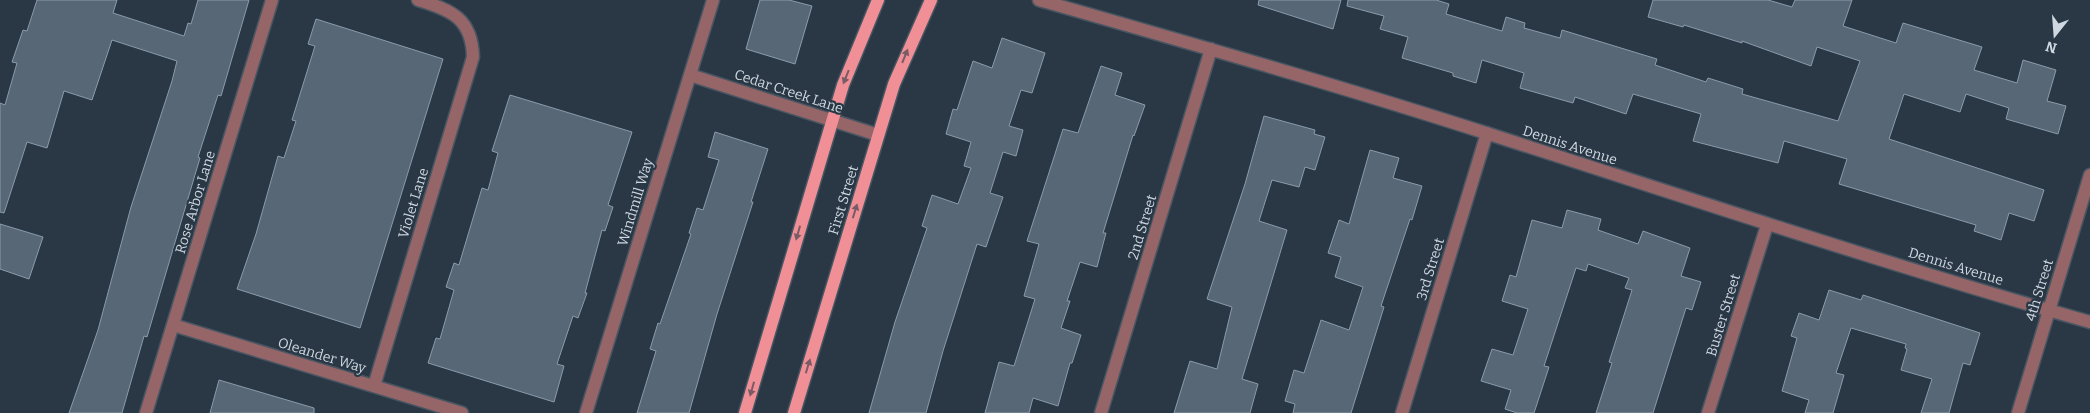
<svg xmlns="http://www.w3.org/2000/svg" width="2090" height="413" viewBox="0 0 2090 413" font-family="Bitter,serif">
	<rect width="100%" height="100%" fill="#2a3846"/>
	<path fill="#576776" stroke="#8a9bab" d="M37,0H117L113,13L184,36L188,23L191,24L198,0H249L221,96L218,95L198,157L200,158L147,337L144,336L122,413H69L98,330L131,207L172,81L177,61L112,40L92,100L64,91L47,148L27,142L4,213L0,212V103L5,105L17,63L12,62L23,30L27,31Z
		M760,0H789L812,6L795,64L746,49Z
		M1259,0H1341L1333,29L1258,5Z
		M1348,0H1436L1449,4L1446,14L1502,31L1506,17L1525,23L1524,28L1560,38L1562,30L1657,59L1655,65L1706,82L1708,78L1743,89L1742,94L1838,121L1860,61L1817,47L1811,66L1742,41V43L1684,25L1683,27L1648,17L1653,0H1768L1792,7L1795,0H1852L1843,26L1896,43L1903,23L1982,47L1974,70L2017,83L2023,60L2056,70L2047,101L2066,106L2058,134L2006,119L2009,108L1966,94L1960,112L1904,94L1889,139L2044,190L2034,221L2009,213L2001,240L1974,231L1976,225L1839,184L1847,159L1784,141L1778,163L1693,141L1701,114L1633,94L1626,114L1575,97L1573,103L1520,88L1524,73L1482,60L1476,83L1453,76V73L1402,58L1408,37L1380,29L1384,16L1347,6Z
		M316,19L443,59L360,328L237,289L256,234L278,156L284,158L296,121L292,120L315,46L308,44Z
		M1002,38L1045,53L1032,93L1021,90L1009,126L1023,130L1016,156L1003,152L990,193L1003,197L986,247L977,244L943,351L926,413H869L895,322L927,228L922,226L932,195L958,204L971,168L964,166L971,142L946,134L953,109L957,110L973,61L992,68Z
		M1101,66L1122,73L1115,95L1145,105L1134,136L1133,135L1103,233H1106L1097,267L1080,262L1067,301H1070L1061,328L1081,335L1072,363H1070L1058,406L1033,398L1029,413H985L999,362L1014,366L1035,299L1024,296L1039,244L1027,241L1063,129L1078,133Z
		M510,95L632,132L608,205L613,207L605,231L602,230L585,293H587L578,318L573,316L557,364L564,366L554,402L428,363L436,338L440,339L454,290L446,287L454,263L459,265L482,188L488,190L498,153L492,151Z
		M1264,116L1315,130L1314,134L1325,137L1315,170L1305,167L1299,187L1272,180L1259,221L1287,230L1242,379L1258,384L1250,413H1174L1190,361L1217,369L1232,307L1207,299L1245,184Z
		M715,132L768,149L751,202H753L717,314L689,413H637L656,351L650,349L658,323L660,324L691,234L689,233L697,208L703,210L719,160L708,157Z
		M1370,150L1399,158L1393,178L1422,186L1412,220L1410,219L1381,306L1384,307L1351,413H1293L1295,404L1285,401L1294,370L1304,373L1321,320L1349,330L1363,287L1335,277L1341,257L1328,253L1339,220L1349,224Z
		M1567,210L1601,219L1598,230L1638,244L1643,231L1690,248L1681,276L1701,282L1692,310L1686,308L1653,413H1596L1612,363L1609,362L1632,290L1625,288L1629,278L1588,264L1586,271L1576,268L1544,366L1549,367L1534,413H1517L1505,409L1511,390L1481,381L1492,349L1513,355L1528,309L1502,301L1510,275L1516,277L1532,220L1562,228Z
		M0,224L43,237L29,279L0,269Z
		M1829,290L1861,300L1863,295L1980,333L1970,365L1963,363L1949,413H1921L1932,379L1901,370L1907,349L1905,348L1906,344L1851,328L1836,373L1844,375L1833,413H1805L1809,400L1782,391L1797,338L1791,336L1799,313L1819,320Z
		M219,380L314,408V413H210Z"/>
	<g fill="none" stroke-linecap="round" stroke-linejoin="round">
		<defs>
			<path id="minor" d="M1039,0C1189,43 1340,86 1489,134C1689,198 1888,265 2090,322
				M690,75L878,135
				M173,325L462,413
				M374,386L473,57C472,19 452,10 418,0
				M146,413L272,0
				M586,413L713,0
				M1101,413L1211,49
				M1402,413L1487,133
				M1708,413L1767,225
				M2018,413L2090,175"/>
			<path id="major" d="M745,413L843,85L878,0
				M794,413L894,84L931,0"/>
		</defs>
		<use href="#minor" stroke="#485562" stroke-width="15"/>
		<use href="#major" stroke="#485562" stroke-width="15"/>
		<use href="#minor" stroke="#956567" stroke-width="12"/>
		<use href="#major" stroke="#f09096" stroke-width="12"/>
	</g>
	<defs><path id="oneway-solid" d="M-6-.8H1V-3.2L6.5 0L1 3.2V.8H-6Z" transform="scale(1.25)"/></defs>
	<g fill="#795b66">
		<use href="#oneway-solid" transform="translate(905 56) rotate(-68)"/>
		<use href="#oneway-solid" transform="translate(846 77) rotate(112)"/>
		<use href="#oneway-solid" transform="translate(855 211) rotate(-73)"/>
		<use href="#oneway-solid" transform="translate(798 233) rotate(106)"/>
		<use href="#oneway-solid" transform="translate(808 366) rotate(-73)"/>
		<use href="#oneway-solid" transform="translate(752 389) rotate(106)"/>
	</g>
	<g text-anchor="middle" stroke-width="4.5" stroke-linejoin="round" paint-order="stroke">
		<g font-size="14" fill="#cfd8e1" stroke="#2a3846">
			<text transform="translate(789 91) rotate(18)" y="5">Cedar Creek Lane</text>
			<text transform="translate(1570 145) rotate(18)" y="5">Dennis Avenue</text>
			<text transform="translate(843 200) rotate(-73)" y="5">First Street</text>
			<text transform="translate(195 202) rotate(-73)" y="5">Rose Arbor Lane</text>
			<text transform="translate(635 202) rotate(-73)" y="5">Windmill Way</text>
			<text transform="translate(413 203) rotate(-73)" y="5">Violet Lane</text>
			<text transform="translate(1142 227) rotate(-73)" y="5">2nd Street</text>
			<text transform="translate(1956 266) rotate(17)" y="5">Dennis Avenue</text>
			<text transform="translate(1430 269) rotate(-73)" y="5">3rd Street</text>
			<text transform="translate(2039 290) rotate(-73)" y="5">4th Street</text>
			<text transform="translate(1723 315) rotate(-73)" y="5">Buster Street</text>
			<text transform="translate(322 355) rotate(17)" y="5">Oleander Way</text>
		</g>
	</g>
	<g transform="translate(2055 35) rotate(197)" stroke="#2a3846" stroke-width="4" paint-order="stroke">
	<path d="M0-4L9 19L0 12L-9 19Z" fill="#cfd8e1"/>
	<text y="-8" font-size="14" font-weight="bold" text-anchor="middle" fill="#cfd8e1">N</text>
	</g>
</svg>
